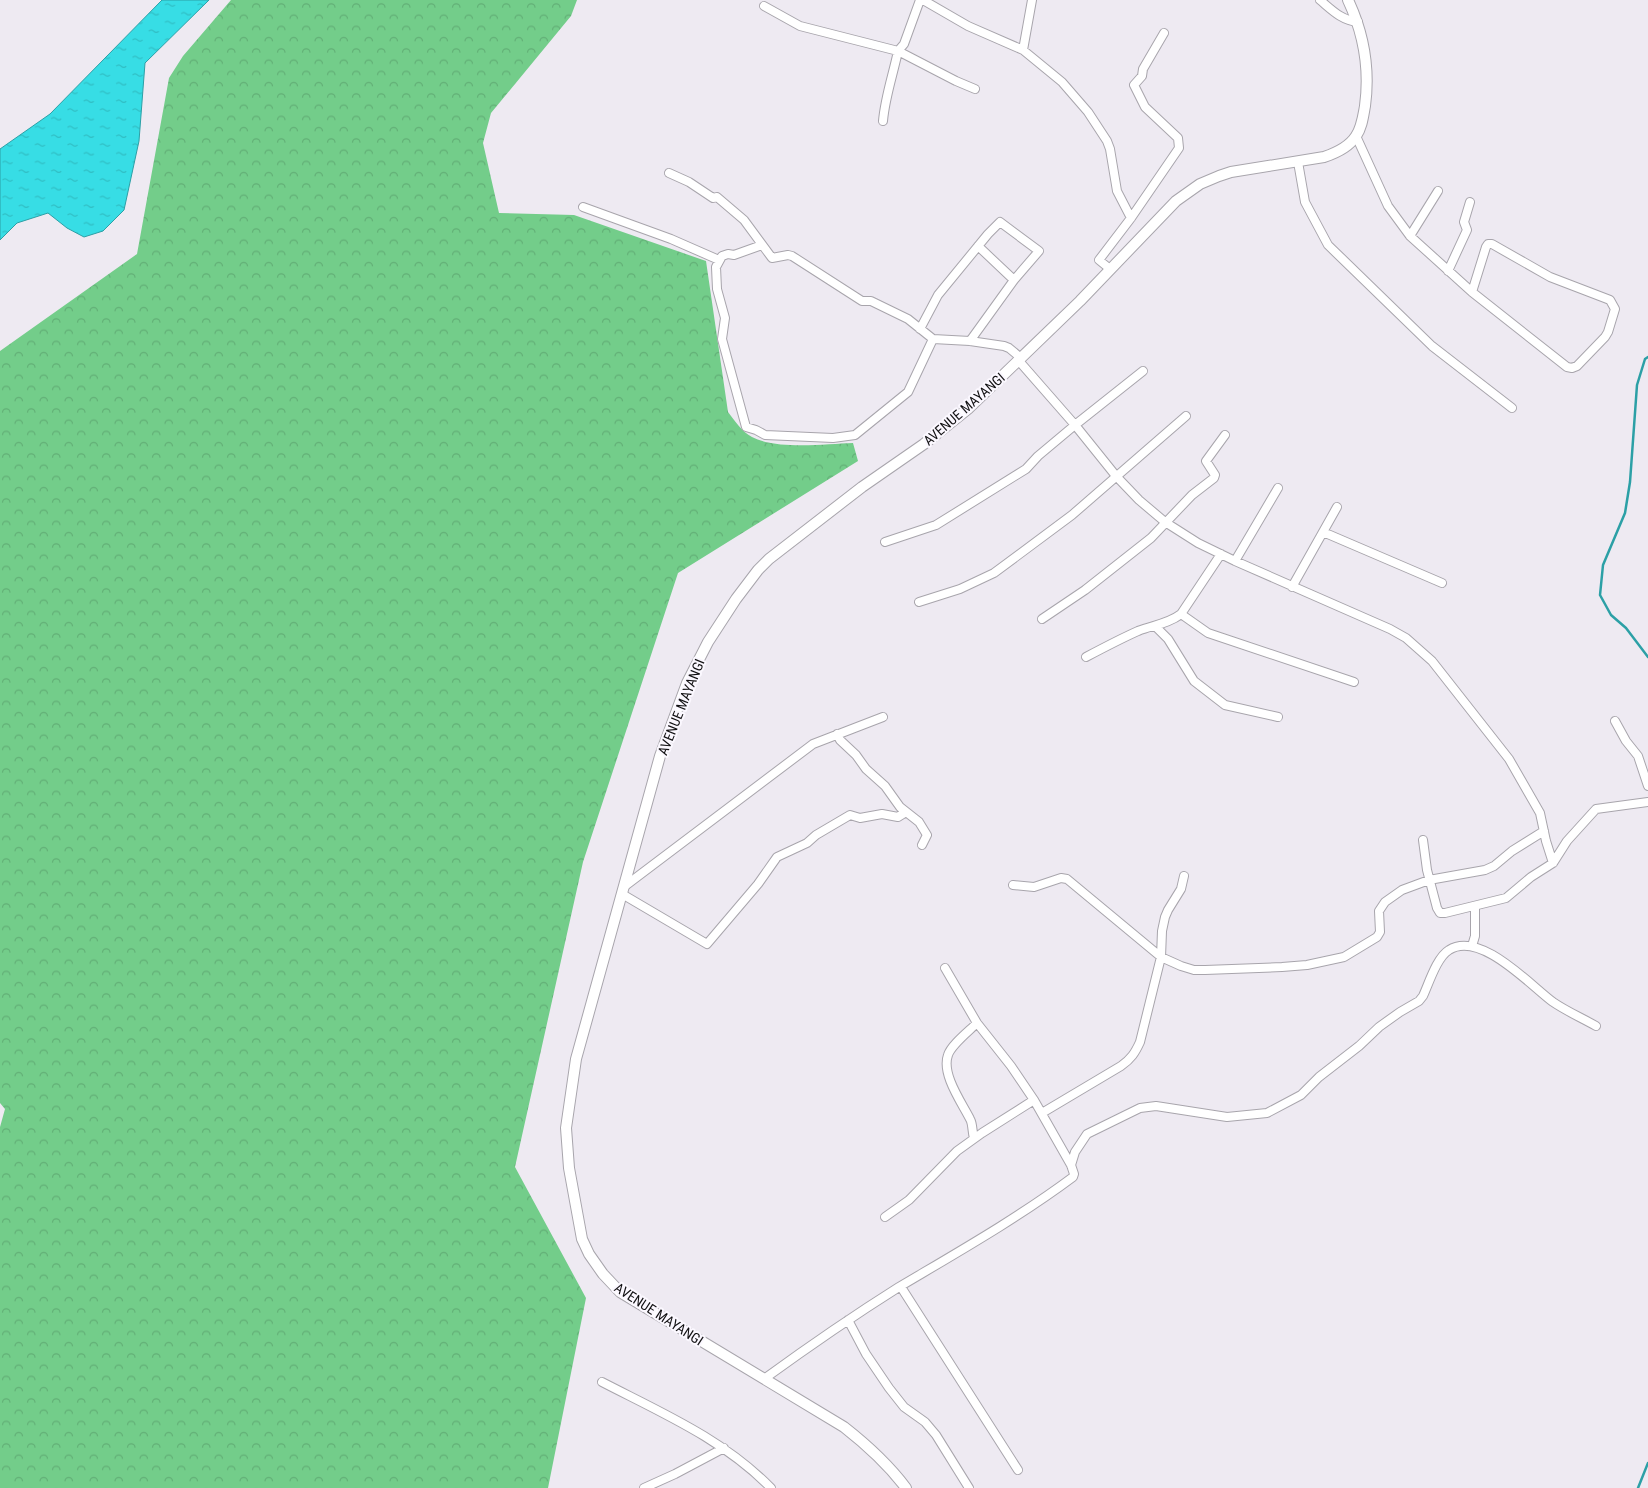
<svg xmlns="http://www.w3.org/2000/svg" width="1648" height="1488" viewBox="0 0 1648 1488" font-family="'Roboto Condensed',sans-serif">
	<defs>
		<pattern id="forest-crowns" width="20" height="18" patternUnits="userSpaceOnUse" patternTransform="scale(1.25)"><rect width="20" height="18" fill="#73cd8a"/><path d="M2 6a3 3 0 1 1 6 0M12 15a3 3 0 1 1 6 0" fill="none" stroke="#62af76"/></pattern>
		<pattern id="water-ripples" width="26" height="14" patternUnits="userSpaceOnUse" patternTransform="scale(1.25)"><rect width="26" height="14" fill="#37dde5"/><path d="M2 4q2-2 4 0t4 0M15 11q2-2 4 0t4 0" fill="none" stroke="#30bdc3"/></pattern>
	</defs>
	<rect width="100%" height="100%" fill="#eeeaf2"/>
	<path fill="url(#forest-crowns)" d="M231,0H577L571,16L491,113L483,143L499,213L574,215L706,261L728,412C735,421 742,432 752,437C777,450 825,444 853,443L858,461L678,573L583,862L515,1167L586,1298L548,1488H0V1127L5,1109L0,1103V351L137,254L169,78L183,56Z"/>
	<path fill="url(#water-ripples)" stroke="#2ca0a6" d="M162,0H209L145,63L139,141L124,210L103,231L84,237L67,228L48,213L17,223L0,240V149L50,114Z"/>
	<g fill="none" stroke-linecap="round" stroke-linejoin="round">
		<path stroke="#2ca0a6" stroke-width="2.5" d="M1648,357L1645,359L1637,385L1630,482L1625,513L1603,565L1600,595L1611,615L1626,628L1648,657
			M1638,1488L1648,1463"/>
		<defs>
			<path id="minor" d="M923,0L968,26L1023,50L1062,82L1088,112L1107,141L1110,149L1117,191L1131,218
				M1320,0C1332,10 1341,20 1358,22
				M764,6L800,26L898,51L904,44L920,0
				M1023,50L1032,0
				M883,121C885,97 893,75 898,51L956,81L975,89
				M1356,136L1388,206L1410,236L1472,292L1567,367L1572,368L1577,366L1605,337L1608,332L1615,309L1610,300L1550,277L1492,244H1488L1486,247L1472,292
				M1298,162L1305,202L1328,245L1432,346L1512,408
				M669,173L689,182L713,198L717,197L744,220L772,258L788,255L792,256L862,301H871L908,319L933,339L970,341L1004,346L1009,348L1021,358
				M583,207L671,239L719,260
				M1410,236L1438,191
				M762,245L734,255L728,254L722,256L716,267L717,289L725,318L722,339L746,427L756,430L765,435L833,438L855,435L908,392L933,339
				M978,246L1014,280
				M1110,269L1099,260L1131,218L1179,148L1178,138L1145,107L1134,85L1142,76L1143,69L1164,33
				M1448,271L1467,230L1464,222L1470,202
				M920,329L938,295L988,234L1000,222L1039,251L1014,280L970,341
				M1019,361L1075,425L1116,476L1139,500L1165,522L1198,543L1235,561L1390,629L1406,638L1432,661L1509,759L1540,813L1546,841L1553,863
				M1323,532L1442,583
				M885,542L936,525L1026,469L1038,456L1075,425L1143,371
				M1235,561L1278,488
				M1292,587L1337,507
				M919,602L960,589L994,573L1072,515L1186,416
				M1181,614L1208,633L1354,682
				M1042,619L1085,590L1151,538L1192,495L1214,478L1215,475L1206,461L1225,435
				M1155,626L1168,639L1194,681L1225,705L1278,717
				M1086,657C1103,648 1120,639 1138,631C1153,625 1168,624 1181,614L1221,554
				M1615,721L1626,741L1638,756L1648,786
				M837,734L840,740L856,755L866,769L885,786L900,807L919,822L927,835L922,845
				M1423,840L1427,870L1437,908L1440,913H1445L1506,898L1531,877L1553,863L1567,841L1596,809L1648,802
				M1013,885L1034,887L1061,878L1067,879L1161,957L1181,966L1194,970H1205L1282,967L1307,965L1344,957L1377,937L1380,932L1379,911L1385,902L1402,890L1429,880L1485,870L1494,866L1512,851L1544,831
				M625,886L813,744L883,717
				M622,894L707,944L758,884L777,857L807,843L816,835L850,815L860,818L882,814L898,817L906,812
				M1472,946L1475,936V906
				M1042,1113L1121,1066C1131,1059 1135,1053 1140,1042L1161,957L1162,931L1165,917L1168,910L1181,889L1184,876
				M974,1138C972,1132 973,1124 970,1119C962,1103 941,1074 948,1055C951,1045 969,1031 977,1023
				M1071,1165L1075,1152L1087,1134L1140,1108L1156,1106L1227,1117L1267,1113L1301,1095L1319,1077L1359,1046L1379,1027L1400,1012L1419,1001L1423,996C1429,983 1437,957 1449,950C1480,930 1530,985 1553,1002C1566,1011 1582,1018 1596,1026
				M885,1217L909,1200L957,1151L982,1133L1034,1100
				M901,1287L1018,1470
				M848,1320L866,1354L889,1388L904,1407L925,1422L936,1435L969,1488
				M764,1379C808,1347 853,1316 899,1287C958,1252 1018,1218 1073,1177L1074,1174L1071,1165L1034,1100L1011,1066L977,1023L945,968
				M602,1382C662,1413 723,1439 771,1488
				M644,1488L675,1474L724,1448"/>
			<path id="tertiary" d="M906,1488C888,1464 867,1445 844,1427L620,1292L603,1274L589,1254L582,1239L569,1168L566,1128L576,1059L660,756L687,683L708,642L736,599L758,570L769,559L862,487L924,444L969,408L1080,301L1176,201L1200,184L1219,176L1231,172L1324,157C1336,153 1349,147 1356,136C1362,127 1363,117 1365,106C1370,69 1364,34 1348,0"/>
		</defs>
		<use href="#minor" stroke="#a8a5ac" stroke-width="10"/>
		<use href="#tertiary" stroke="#a8a5ac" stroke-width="12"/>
		<use href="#minor" stroke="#fff" stroke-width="8"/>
		<use href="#tertiary" stroke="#fff" stroke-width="10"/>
	</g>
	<g text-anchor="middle" stroke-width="4" stroke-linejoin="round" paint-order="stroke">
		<g font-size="14" fill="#111012" stroke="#fbf8ff">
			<text transform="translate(964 409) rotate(-41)" y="5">AVENUE MAYANGI</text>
			<text transform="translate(681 707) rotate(-68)" y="5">AVENUE MAYANGI</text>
			<text transform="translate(659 1314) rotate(33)" y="5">AVENUE MAYANGI</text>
		</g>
	</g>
</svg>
